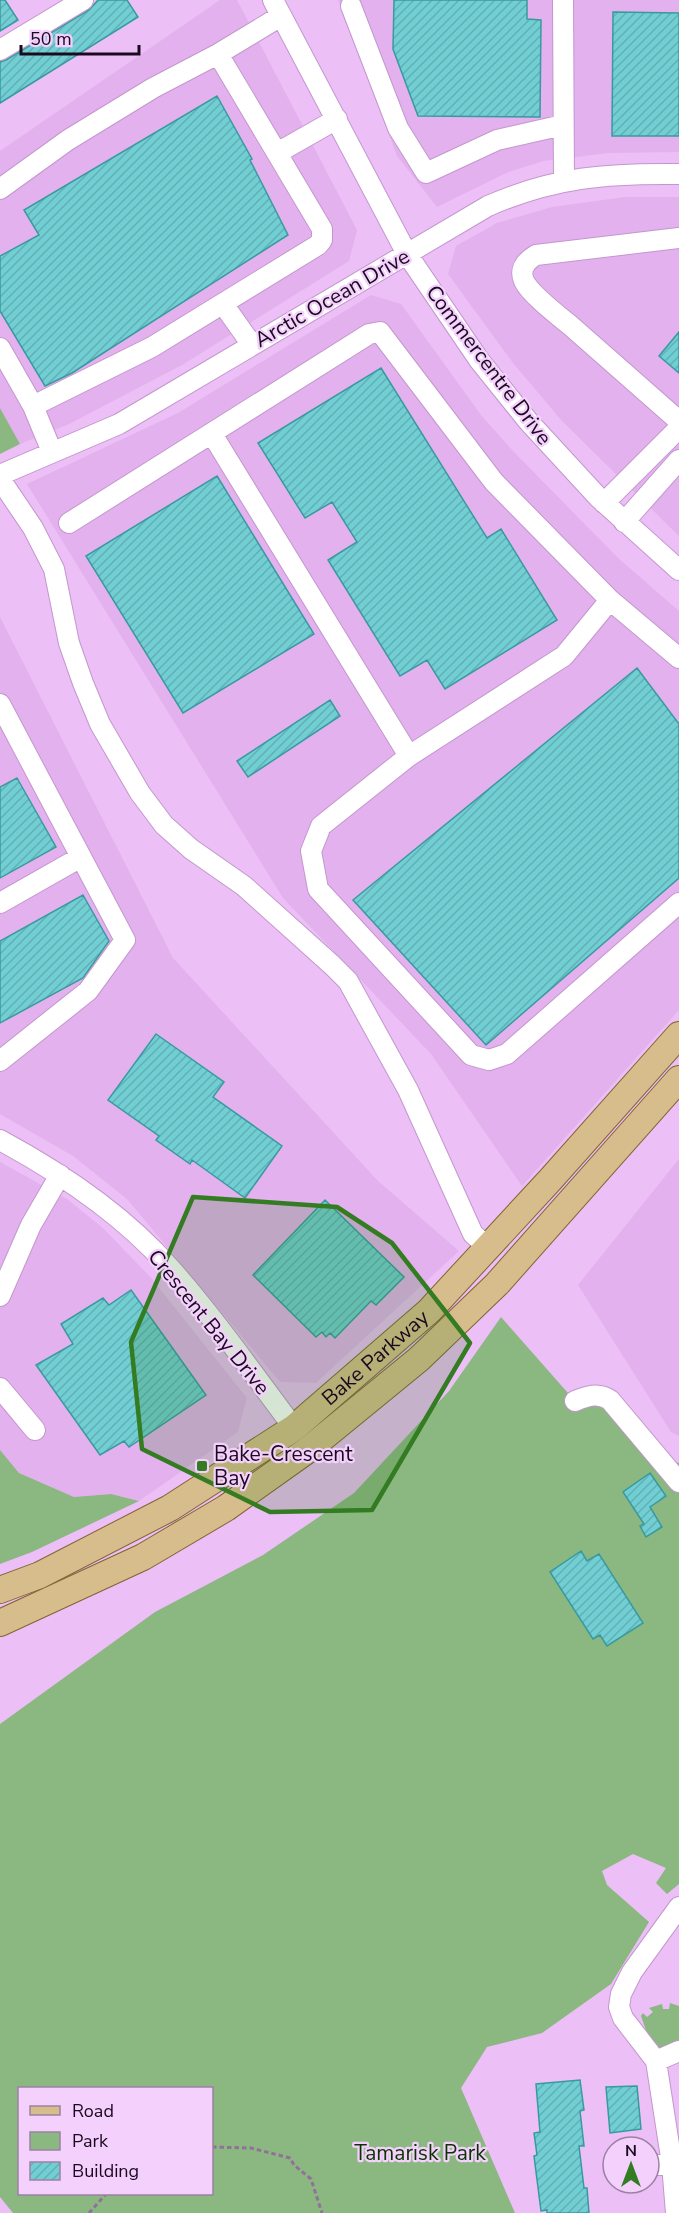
<svg xmlns="http://www.w3.org/2000/svg" width="679" height="2213" viewBox="0 0 679 2213" font-family="'Nunito Sans',sans-serif">
	<defs>
		<pattern id="building-hatch" width="6" height="6" patternUnits="userSpaceOnUse" patternTransform="scale(1.5)"><rect width="6" height="6" fill="#71cfd4"/><path d="M-1 1l2-2M0 6l6-6M5 7l2-2" fill="none" stroke="#61b0b6"/></pattern>
	</defs>
	<rect width="100%" height="100%" fill="#ecbff6"/>
	<path fill="#e3b1ee" d="M220,0H237L357,230L349,261L182,365L69,424L20,444L0,408V151Z
		M338,0H679V152L608,153L543,161L506,173L437,207L397,156Z
		M625,197H679V536L562,421L513,363L448,274L456,246L497,223L552,207Z
		M371,295L401,304L481,415L513,451L618,558L679,611V1010L522,1186L431,1054L283,898L27,484L178,413Z
		M0,617L173,958L378,1181L459,1251L316,1383L280,1382L127,1199L73,1156L0,1114Z
		M679,1159V1436L671,1432L578,1285Z
		M0,1162L67,1199L104,1229L152,1279L247,1398L238,1432L139,1501L111,1494L74,1497L19,1473L0,1450Z"/>
	<path fill="#8bb781" fill-rule="evenodd" d="M0,408L20,444L0,454Z
		M501,1317L575,1401L595,1395L657,1457L679,1463V1884L667,1894L656,1883L666,1868L633,1854L602,1871L607,1885L649,1922L611,1984L542,2033L487,2047L461,2088L515,2213H13L0,2197V1724L155,1612L263,1555L354,1493L449,1391ZM20,2088H212V2194H20Z
		M0,1450L19,1473L74,1497L111,1494L139,1501L32,1552L0,1564Z
		M670,2003L679,2006V2046L657,2050L648,2036L641,2016L643,2013L647,2017L653,2012L649,2008L662,2004L663,2009H669Z"/>
	<path fill="url(#building-hatch)" stroke="#389a9f" stroke-width="1.5" d="M0,0H5L18,20L0,31Z
		M98,0H127L138,17L0,103V62L6,60L89,10Z
		M394,0H527V19L541,20L540,117L418,116L393,49Z
		M613,12L679,13V136H612Z
		M217,96L252,159L250,160L288,235L72,373L45,386L0,311V256L39,235L24,210Z
		M679,332V373L659,356Z
		M381,368L487,538L501,529L557,620L445,689L427,660L400,676L328,560L357,542L332,502L305,518L258,443Z
		M217,476L314,634L183,713L86,556Z
		M637,668L679,724V878L486,1045L353,900Z
		M330,700L340,716L248,777L237,761Z
		M17,778L56,847L0,878V787Z
		M83,895L109,941L83,978L0,1023V941Z
		M156,1034L224,1082L213,1097L282,1146L245,1198L192,1160L190,1164L156,1140L159,1136L108,1100Z
		M325,1200L404,1277L376,1305L371,1301L335,1338L330,1333L326,1337L322,1332L316,1337L253,1275Z
		M131,1290L206,1395L129,1447L124,1441L100,1455L36,1365L73,1344L61,1324L103,1298L109,1305Z
		M650,1473L666,1496L650,1507L662,1527L646,1537L640,1526L644,1524L623,1492Z
		M581,1551L587,1561L599,1554L643,1623L607,1646L600,1635L593,1639L550,1572Z
		M580,2080L584,2110L580,2111L584,2146H579L584,2188H587L589,2213H547V2210L541,2211L534,2156L537,2155L534,2133L540,2132L536,2084Z
		M637,2086L641,2129L610,2133L606,2087Z"/>
	<g fill="none" stroke-linecap="round" stroke-linejoin="round">
		<defs>
			<path id="minor" d="M273,0L407,254L479,360L528,421L598,497L679,570
				M563,0L564,181
				M351,6L398,128L426,173L497,140L563,125
				M0,50L83,0
				M277,153L337,119
				M0,189L68,140L153,88L218,54L281,16
				M679,238L536,255C526,261 519,269 524,281C530,294 560,317 571,326C607,358 643,389 679,421
				M223,304L252,345
				M0,348L33,406L52,452
				M33,406L152,347L318,245L322,240V229L218,54
				M212,434L409,756
				M0,475L119,424L488,206C554,177 608,173 679,174
				M0,479L33,528L54,569L69,643L83,683L100,724L140,793L164,825L191,849L244,886L332,965L348,981L408,1090L473,1234L488,1247
				M604,503L679,428
				M624,522L679,460
				M69,523L369,334L380,332L494,482L610,600L679,658
				M610,600L564,656L409,756L321,826L311,851L318,889L471,1055L489,1060L507,1054L679,903
				M0,704L125,940L88,991L0,1061
				M0,903L81,857
				M0,1140C63,1174 124,1215 171,1269C215,1319 254,1375 294,1428
				M0,1296L31,1225L60,1175
				M0,1388L35,1430
				M575,1401C587,1396 598,1392 610,1400L679,1482
				M656,2061L679,2051
				M649,2166L679,2162
				M676,2213L672,2164L656,2061L623,2018L619,2007L621,1994L632,1972L679,1907"/>
			<g id="major">
				<path id="s1" d="M0,1590L40,1575L170,1508L294,1428L429,1311L550,1180L679,1035"/>
				<path d="M0,1623L143,1557L226,1508L309,1449L419,1359L497,1284L679,1079"/>
			</g>
		</defs>
		<use href="#minor" stroke="#c397cd" stroke-width="22"/>
		<use href="#major" stroke="#846233" stroke-width="28"/>
		<path stroke="#917199" stroke-width="3" stroke-dasharray="4.5 3" stroke-linecap="butt" d="M212,2147L251,2148L290,2158L294,2165L311,2179L322,2213
			M89,2213L106,2194"/>
		<use href="#minor" stroke="#fff" stroke-width="20"/>
		<use href="#major" stroke="#d7bd8b" stroke-width="26"/>
	</g>
	<path fill="#347c22" fill-opacity="0.2" stroke="#347c22" stroke-width="4.5" stroke-linejoin="round" d="M193,1197L337,1207L392,1243L470,1343L372,1510L270,1512L142,1449L131,1342Z"/>
	<rect fill="#347c22" stroke="#f4d0fd" stroke-width="2" x="196" y="1460" width="12" height="12" rx="3"/>
	<g text-anchor="middle" stroke-width="4.5" stroke-linejoin="round" paint-order="stroke">
		<g font-size="21" fill="#1a0a1e" stroke="#f4d0fd">
			<text transform="translate(332 298) rotate(-30)" y="7">Arctic Ocean Drive</text>
			<text transform="translate(489 365) rotate(53)" y="7">Commercentre Drive</text>
			<text transform="translate(209 1322) rotate(51)" y="7">Crescent Bay Drive</text>
			<text dy="7" stroke="none"><textPath href="#s1" startOffset="444">Bake Parkway</textPath></text>
		</g>
		<g font-size="21" fill="#1a0a1e" stroke="#f4d0fd" text-anchor="start">
			<text x="214" y="1461">Bake-Crescent<tspan x="214" dy="24">Bay</tspan></text>
		</g>
		<g font-size="21" fill="#093400" stroke="#f4d0fd">
			<text x="420" y="2160">Tamarisk Park</text>
		</g>
	</g>
	<rect x="18" y="2087" width="195" height="108" fill="#f4d0fd" stroke="#9d81a4" stroke-width="1.5"/>
	<rect x="30" y="2106" width="30" height="9" fill="#d7bd8b" stroke="#9d81a4" stroke-width="1.5"/>
	<text x="72" y="2117" font-size="18" fill="#1a0a1e">Road</text>
	<rect x="30" y="2132" width="30" height="18" fill="#8bb781" stroke="#9d81a4" stroke-width="1.5"/>
	<text x="72" y="2147" font-size="18" fill="#1a0a1e">Park</text>
	<rect x="30" y="2162" width="30" height="18" fill="url(#building-hatch)" stroke="#9d81a4" stroke-width="1.5"/>
	<text x="72" y="2177" font-size="18" fill="#1a0a1e">Building</text>
	<g transform="translate(631 2165)"><circle r="28" fill="#f4d0fd" stroke="#9d81a4" stroke-width="1.5"/>
	<path d="M0-4.5L10 22L0 15L-10 22Z" fill="#347c22"/>
	<text y="-9" font-size="16" font-weight="bold" text-anchor="middle" fill="#1a0a1e">N</text>
	</g>
	<path d="M21 45v9h118v-9" fill="none" stroke="#1a0a1e" stroke-width="3"/>
	<text x="30" y="45" font-size="18" fill="#1a0a1e" stroke="#f4d0fd" stroke-width="4.5" paint-order="stroke">50 m</text>
</svg>
